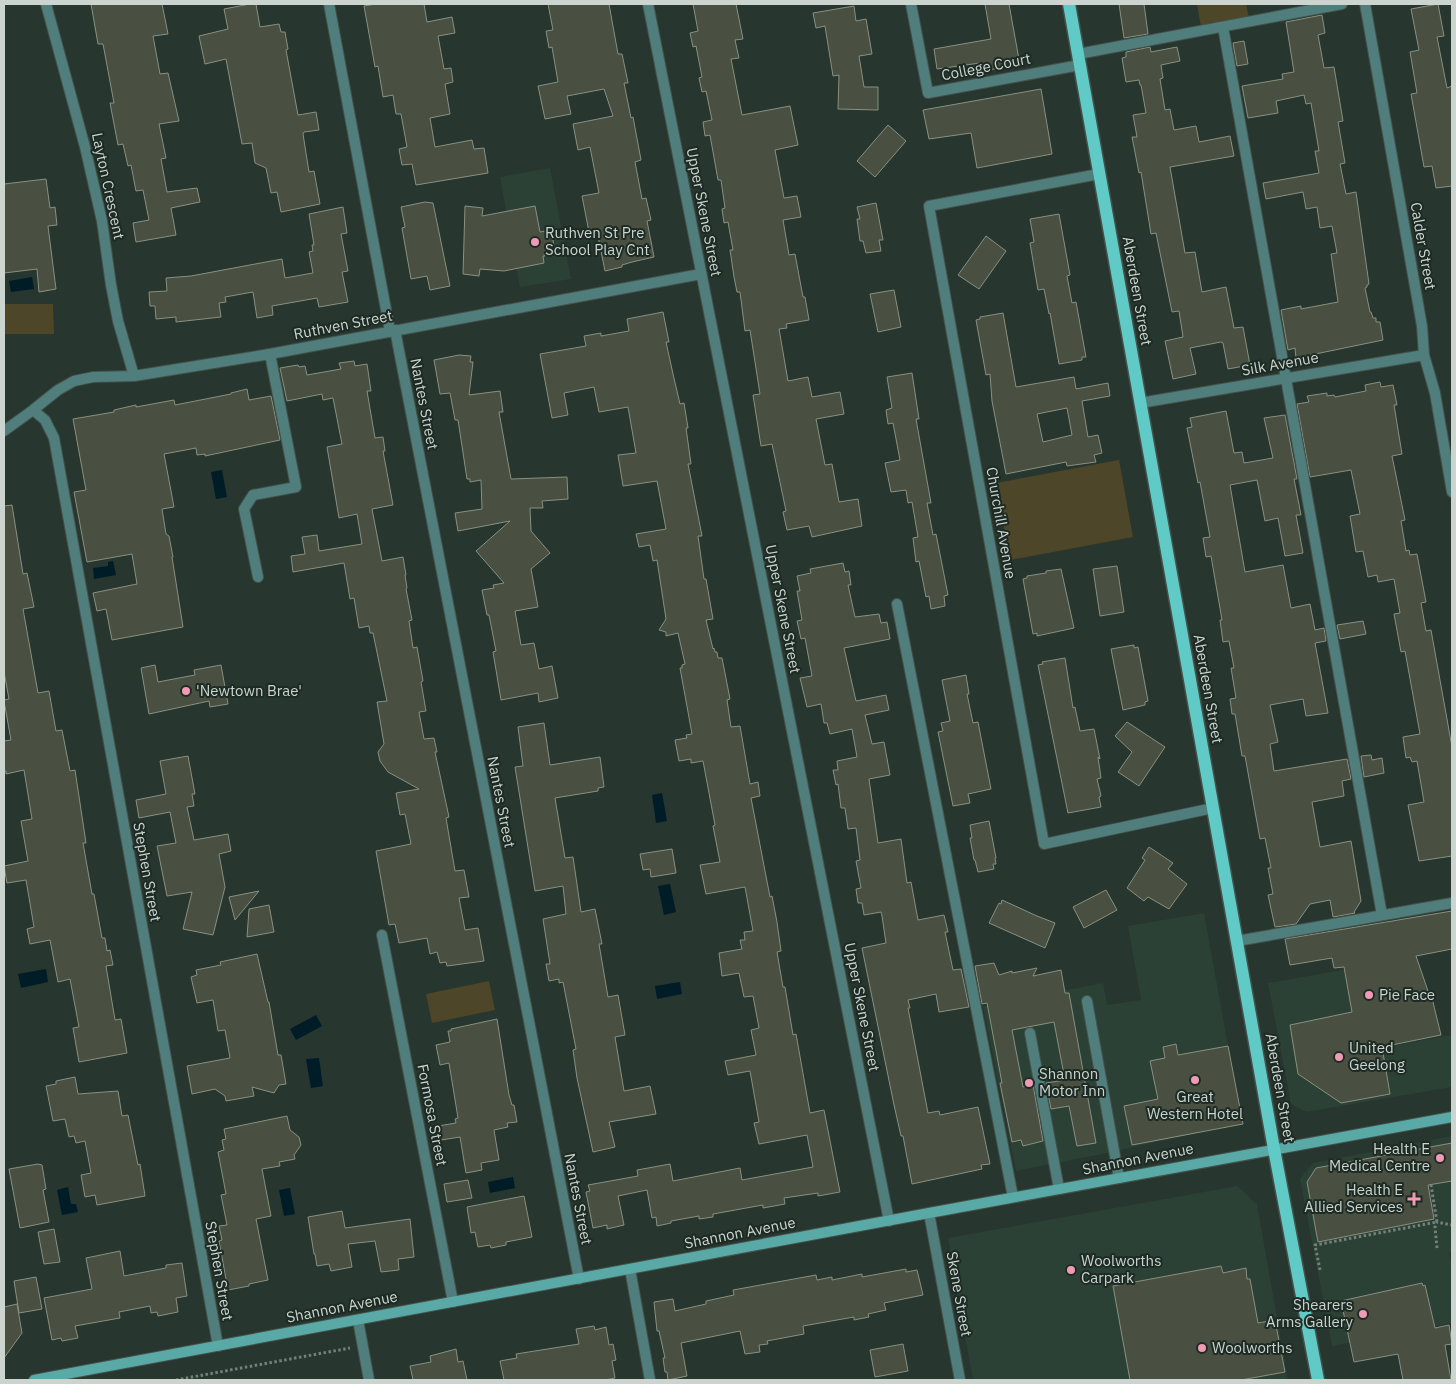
<svg xmlns="http://www.w3.org/2000/svg" width="1456" height="1384" viewBox="0 0 1456 1384" font-family="'IBM Plex Sans',sans-serif">
	<rect width="100%" height="100%" fill="#27362e"/>
	<path fill="#2c4136" d="M550,168L571,279L520,287L500,177Z
		M1204,913L1242,1123L1102,1154L1016,1171L983,1006L1103,983L1107,1005L1141,1000L1128,926Z
		M1383,963L1398,1045L1452,1035V1087L1306,1112L1291,1104L1268,983Z
		M1452,1136V1252L1449,1253L1452,1268V1323L1332,1346L1300,1179L1313,1163Z
		M1237,1186L1257,1204L1288,1380H973L948,1238Z"/>
	<path fill="#4e4628" d="M1197,4H1246L1249,18L1201,27Z
		M4,304H53L54,334H4Z
		M1119,460L1133,537L1010,560L996,483Z
		M489,981L495,1010L432,1023L426,994Z"/>
	<path fill="#001c27" d="M32,277L34,289L11,292L9,281Z
		M222,470L227,497L216,499L211,472Z
		M113,561L116,575L94,579L93,568L108,566V562Z
		M662,793L667,821L656,823L652,795Z
		M670,884L676,912L664,915L658,886Z
		M46,969L48,982L21,988L18,974Z
		M680,982L682,994L657,999L655,986Z
		M316,1015L322,1026L296,1040L290,1029Z
		M319,1058L323,1086L311,1088L306,1059Z
		M513,1177L515,1188L490,1193L488,1182Z
		M68,1187L71,1204H76L78,1212L62,1215L57,1190Z
		M290,1188L295,1214L284,1216L279,1190Z"/>
	<path fill="#495042" stroke="#899081" fill-rule="evenodd" d="M91,4H162L168,34L153,36L160,74L168,73L179,121L159,124L166,158L161,159L167,192L197,188L200,202L171,208L176,235L136,242L133,223L149,220L143,190L136,191L131,165L128,166L123,144L118,145L110,103H114L103,44H98Z
		M250,4H256L260,27L279,24L281,32H285L288,49L286,50L298,115L316,112L319,130L304,132L303,134L309,172L314,171L320,204L281,212L277,192L271,193L266,168L255,163L252,143L242,144L226,59L205,64L199,36L228,29L224,9Z
		M376,4H424L427,22L452,17L455,33L438,36L444,69L451,68L453,82L445,84L450,114L430,118L435,147L472,140L474,149L484,148L488,173L416,185L412,164L402,165L399,149L407,147L401,114H396L393,95L383,97L378,66L375,67L364,6Z
		M548,4H609L618,54H622L626,73L628,83H624L631,118L633,117L641,160L635,162L642,199L646,198L651,220L647,221L654,257L632,262L622,265V267L605,271L597,231L589,232L582,196L599,193L590,147L578,150L573,124L613,116L604,89L567,96L571,114L545,119L538,86L558,82L552,47L549,48L546,31L553,30Z
		M693,4H736L743,39L735,40L739,58L731,59L742,115L790,106L798,145L775,150L784,198L797,196L801,217L783,220L789,255L795,254L803,297H805L809,320L786,324L787,328L779,329L788,381L808,377L812,397L840,392L844,414L816,419L825,465L832,464L839,502L858,499L862,526L812,537L809,526L787,530L783,512L786,511L772,444L761,446L753,395L760,394L750,330L745,331L740,292H737L734,277L730,250H733L728,222L724,223L722,209L725,208L721,180H718L710,135L705,136L703,122L712,120L706,91L702,92L699,78L702,77L696,46L693,47L690,33L698,31Z
		M985,4H1009L1020,65L982,71L980,63L937,69L934,49L991,39Z
		M1119,4H1144L1148,34L1124,38Z
		M1438,4L1444,36L1437,37L1447,88L1452,86V186L1436,188L1432,166L1424,167L1411,94L1417,93L1410,52L1419,50L1411,9Z
		M854,6L856,21L866,19L872,54L859,56L864,87H878V110L838,109L839,75L833,76L825,26L816,28L813,13Z
		M1322,15L1325,33L1318,35L1324,68L1334,67L1343,121L1338,122L1345,163L1340,164L1346,194L1356,192L1369,284L1367,285V287L1365,288L1370,312H1371L1373,318H1376V322H1380L1383,340L1296,358L1295,348L1288,350L1281,310L1301,306V309L1338,302L1331,254L1337,253L1332,226L1320,228L1317,207L1306,209L1303,192L1266,199L1263,183L1319,173L1315,151H1319L1311,103L1306,104L1304,95L1276,101L1278,113L1248,118L1242,86L1283,79L1282,74L1294,72L1286,22Z
		M1244,41L1248,64L1237,66L1233,43Z
		M1150,47L1151,52L1177,47L1180,61L1161,65L1163,78L1160,79L1165,110L1170,109L1174,130L1196,126L1199,142L1230,136L1234,156L1170,167L1185,253L1195,252L1202,292L1226,287L1234,328L1243,327L1250,365L1228,369L1223,343L1221,342L1190,348L1196,374L1173,379L1165,341L1183,337L1179,311L1172,312L1156,233L1151,234L1141,172L1139,173L1132,137H1137L1133,115L1146,113L1141,85H1140L1139,80L1126,82L1122,58L1126,57V52Z
		M1041,89L1052,154L977,168L971,133L929,139L923,110Z
		M888,125L906,141L875,177L857,161Z
		M46,179L50,208L55,207L57,225L48,226L56,289L39,292L37,269L4,273V184Z
		M425,202L433,203L450,286L430,290L427,276L411,279L402,228L405,227L401,207Z
		M876,203L883,240H879L881,251L866,253L863,241H860L857,219H860L857,207Z
		M465,206L483,208L482,216L535,206L540,232L551,230L555,251L544,253L545,256H543L544,263L504,271L480,269L479,276L463,274Z
		M343,207L347,233L341,234L348,271L342,272L348,302L319,307L317,298L272,306L273,315L257,318L253,292L225,297L226,302L219,303L221,317L176,322V317L156,319L155,306H150L149,292L167,291L166,278L191,276L282,259L285,278L313,273L309,252L313,251L312,245H314L309,214Z
		M1059,214L1070,275L1067,276L1072,303L1076,302L1086,357H1082V360L1059,364L1050,313L1049,314L1044,289L1038,290L1030,243L1034,242L1030,219Z
		M986,236L1006,251L979,289L958,275Z
		M894,290L901,327L878,332L870,294Z
		M663,312L669,342H666L673,374L680,404L684,403L688,428H686L691,464H688L702,536H698L704,579H706L713,619L706,620L713,649L714,648L715,652H717L718,658H722L730,699L727,700L731,727L740,726L750,784L758,782L760,796L751,798L770,897L772,896L777,922L781,951L777,952L783,987H785L793,1035L796,1034L810,1113L824,1110L840,1192L818,1196V1193L784,1198L785,1204L763,1208V1205L713,1214V1217L699,1219V1216L671,1221V1223L657,1226L656,1217L652,1218L647,1190L618,1196L624,1225L607,1229V1225L593,1228L586,1192L590,1191L588,1185L638,1176L637,1170L670,1164L673,1181L740,1168L742,1180L813,1167L807,1135L759,1144L754,1123L759,1122L750,1071L728,1075L725,1061L756,1055L751,1030L759,1028L753,996L744,997L739,973L722,976L719,953L742,949L740,940H745L744,932L753,931L745,887L706,894L700,865L720,862L713,826L715,825L703,761L691,763V759L679,761L675,740L687,738L686,735L692,734L680,668H682V665L685,664L678,633L666,636V632L659,630L666,619L657,560L653,561L650,545L639,547L636,534L666,529L657,481L623,486L618,455L636,453L628,407L599,412L594,387L564,393L568,415L552,418L540,354L586,346L584,336L601,333V336L629,331L627,319Z
		M1003,313L1016,387L1074,377L1076,389L1108,383L1110,396L1082,401L1088,437L1098,435L1102,453L1094,455L1096,462L1067,466L1066,462L1006,474L992,401L990,374L986,375L976,320L980,319V317ZM1067,408L1072,435L1043,442L1037,414Z
		M459,355L471,356L470,362H473L469,395L500,391L503,412H499L511,479L567,477L568,499L542,501L543,508H530L531,531L550,553L531,569L538,607L515,611L521,645L534,643L539,669L552,666L558,698L539,702L538,693L501,700L493,652L496,651L489,615H487L482,590L494,588L493,585L504,583L476,551L510,521L458,531L455,513L482,509L481,480L470,482V479H467L458,420H455L450,393L440,394L434,360Z
		M354,361L355,366L367,364L371,391H367L375,438L383,437L385,451H383L393,505L372,509L382,561L403,557L406,575H405L407,588L406,589L412,620L409,621L413,648L417,647L423,681L421,682L426,711L419,712L424,739L434,738L437,752H435L449,817L446,818L455,871L464,870L469,897L459,898L465,930L478,928L484,961L447,966L446,962L440,963L437,952L430,954L427,938L399,943L395,924L389,925L376,851L411,844L405,814L400,815L396,793L419,789L388,772L380,761L378,752L384,744L377,702L387,701L373,633H370L369,626L359,628L354,598L350,599L344,563L293,572L291,556L305,554L302,537L317,535L319,551L362,544L357,514L339,518L327,447L342,444L333,398L323,400L322,394L287,401L280,368L298,365L299,367L305,366L307,375L341,369L339,363Z
		M912,373L919,419H916L931,503H927L933,535L936,534L948,595L944,596L945,606L931,609L929,596L926,597L919,561L916,562L913,538L918,537L912,502L908,503L906,490L891,492L885,463L900,460L893,423L888,424L886,410L892,408L887,377Z
		M1380,382L1381,387L1393,385L1397,405H1394L1402,454L1392,456L1405,520L1401,521L1406,551L1409,550L1410,555L1417,554L1426,602L1421,603L1426,631L1431,630L1452,747V856L1419,861L1408,805L1424,802L1417,761L1412,762L1410,757L1406,758L1403,737L1420,734L1405,651L1401,652L1394,614L1400,613L1394,579L1378,582L1377,575L1368,577L1363,551L1356,552L1350,516L1360,514L1351,470L1310,477L1297,404L1309,402L1307,396L1327,393V396L1334,395L1335,397L1366,391L1365,385Z
		M247,389L249,400L271,396L280,440L205,456V454L197,455L196,448L164,454L174,507L162,509L166,534L169,536L173,557H172L183,627L112,640L106,609L97,611L93,593L137,584L132,554L87,562L74,492L86,490L73,419L114,412V410L136,405V407L174,400L175,405L231,394V393Z
		M1226,411L1234,453L1242,452L1244,463L1273,458L1264,418L1285,415L1297,479H1294L1301,515H1296L1303,553L1285,556L1278,518L1265,521L1257,480L1230,485L1245,572L1283,565L1291,608L1310,604L1315,630L1324,628L1326,641L1315,643L1328,713L1306,716L1303,699L1270,705L1278,742L1270,744L1274,771L1347,759L1351,779L1342,781L1344,796L1312,802L1320,847L1351,841L1361,901L1354,912L1355,913L1333,917L1330,900L1310,904L1296,924L1275,927L1268,895L1273,894L1268,868H1271L1265,838L1260,839L1245,756H1242L1235,714H1232L1230,699L1236,698L1231,668H1234L1229,641L1223,642L1220,620H1222L1211,556L1206,557L1203,538L1210,537L1200,482L1198,483L1187,428L1192,427L1190,418Z
		M12,505L23,574L27,573L34,607L23,609L38,693L49,691L56,731L62,730L70,771L75,770L86,843H83L92,894H94L102,938H105L107,951L110,950L113,965L106,966L115,1020L121,1019L127,1053L79,1062L73,1028L79,1027L70,979L58,982L50,940L30,944L27,929L34,927L26,880L7,883L4,866L28,861L21,821L32,819L24,770L6,774V771H4V741L11,740L4,701V700L9,699L4,672V506Z
		M843,563L845,572L849,571L851,585H848L855,617L879,614L881,623L887,622L890,639L844,648L856,701L886,695L889,710L865,715L872,744L884,742L890,775L869,779L878,843L901,839L907,883L911,882L918,920L944,915L948,932H945L953,970L961,969L969,1007L939,1012L936,994L908,1000L910,1008H908L928,1113L939,1111L940,1115L978,1107L990,1164L981,1165L982,1169L912,1184L903,1136H901L894,1105L862,948L886,943L882,916L881,912L864,915L862,903H858L856,889L861,888L856,861L860,860L856,828L848,829L845,808H841L838,784L836,785L833,770H838L837,761L857,757L852,729L830,734L827,723H824L821,704L807,707L800,678L812,676L805,638L801,639L797,621L802,620L797,591H800L797,576L811,573L810,569Z
		M1117,566L1124,612L1100,616L1093,569Z
		M1061,569L1074,628L1037,636V633L1033,634L1023,579L1027,578V576L1046,573V571Z
		M1363,621L1366,634L1340,639L1337,625Z
		M1134,645V648L1138,647L1148,701L1145,702V705L1123,710L1111,649Z
		M1065,658L1073,708L1075,707L1080,731L1094,729L1100,759L1098,757L1101,778L1097,779L1101,796L1099,797L1101,807L1068,813L1038,665L1043,664L1042,662Z
		M155,665L158,682L195,675L194,670L221,665L228,704L210,707L209,701L149,714L141,668Z
		M966,675L969,694H967L973,723L978,722L991,789L968,794L970,803L953,806L938,732L943,731L941,723L950,721L942,680Z
		M1127,722L1165,747L1139,786L1118,772L1132,752L1115,736Z
		M544,723L550,765L600,757L604,787L598,788V791L555,798L565,858L573,857L581,912L595,909L602,944H599L608,997L618,995L625,1035L615,1037L624,1091L650,1086L656,1114L609,1122L615,1147L593,1152L577,1078L573,1050L576,1049L563,982L559,983V979L549,981L546,964H550L543,919L566,914L563,886L535,891L515,767L523,766L518,727Z
		M1371,755L1372,760L1382,758L1384,773L1364,777L1361,756Z
		M188,756L195,794H192L194,806L187,807L194,840L228,834L231,851L219,854L225,887L213,935L183,929L192,892L167,896L157,846L176,843L170,812L139,818L136,800L166,794L160,761Z
		M989,821L996,858H995L996,864H993L994,869L978,872L975,860H974L970,838H972L970,825Z
		M1149,847L1173,863L1168,869L1187,884L1169,909L1148,897L1144,901L1127,888L1145,860L1142,858Z
		M672,849L676,873L651,877L650,869L643,870L640,854Z
		M1106,890L1117,910L1084,928L1073,907Z
		M259,891L235,920L229,897Z
		M1002,900L1037,916L1055,923L1045,948L989,923L999,903L1001,904Z
		M269,905L274,932L247,937L249,909Z
		M1452,911V949L1416,956L1429,994H1431L1441,1035L1382,1047L1390,1094L1341,1103L1298,1074L1290,1025L1352,1012L1344,967L1334,968L1332,958L1290,965L1285,939Z
		M257,954L268,1002H269L278,1055H281L286,1084L279,1085L274,1093L252,1087L254,1096L226,1101L225,1096L215,1089L192,1094L187,1066L230,1058L225,1030L218,1031L213,1000L197,1003L191,977L197,975L196,970L221,965L220,962Z
		M994,963L999,975L1012,971V973L1037,968L1033,976L1061,970L1065,993H1069L1096,1143L1077,1146L1069,1106L1051,1109L1046,1083L1065,1080L1054,1022L1012,1030L1023,1087L1033,1085L1043,1141L1023,1146L1021,1140L1012,1142L1000,1083H1002L987,1003L982,1004L975,966Z
		M497,1019L509,1095L512,1105H514L517,1122L507,1123L508,1127L494,1130L499,1160L481,1163L482,1170L466,1173L460,1137L435,1141L432,1127L456,1123L455,1119L458,1118L449,1063L440,1065L436,1045L450,1042L448,1031H451V1029Z
		M1176,1044L1178,1055L1228,1046L1243,1124L1132,1145L1124,1106L1158,1099L1150,1061L1165,1058L1163,1047Z
		M75,1077L78,1094L118,1091L122,1116L128,1115L138,1165L140,1164L145,1196L97,1205L95,1195L85,1197L81,1175L91,1173L85,1141L76,1143L74,1136L69,1137L65,1119L53,1121L46,1086L56,1084V1081Z
		M287,1116L290,1130L299,1137L301,1145L294,1155L295,1159L279,1162L280,1166L262,1169L271,1216L256,1219L268,1280L249,1284V1286L228,1290L219,1241L222,1240L219,1226L227,1225L221,1195L226,1194L218,1152L224,1150L222,1140L226,1139L224,1129Z
		M1452,1143V1181L1428,1185L1434,1219L1318,1242L1307,1182L1316,1168Z
		M38,1164L42,1165L46,1189L43,1190L49,1222L20,1228L9,1169Z
		M468,1180L472,1198L447,1202L444,1184Z
		M524,1196L532,1237L506,1242V1245L491,1248L490,1245L478,1247L475,1232L471,1233L467,1207Z
		M342,1211L345,1228L410,1219L414,1257L398,1259L399,1270L381,1272L375,1241L348,1244L352,1267L331,1271L329,1264L317,1266L315,1254H314L308,1217Z
		M54,1229L60,1262L44,1264L38,1232Z
		M120,1251L124,1276L166,1268V1265L182,1263L187,1296L176,1298L178,1312L158,1316L157,1312L151,1313L150,1306L119,1312L120,1318L75,1326L78,1338L62,1341L61,1338L52,1340L44,1298L92,1289L86,1258Z
		M1221,1266L1223,1273L1246,1268L1247,1279H1250L1258,1323L1275,1320L1285,1372L1241,1380H1130L1113,1286Z
		M906,1269V1272L917,1270L923,1295L884,1303L886,1310L868,1314L869,1317L854,1320V1317L803,1326L804,1334L767,1341L768,1344L759,1345L760,1352L745,1354L740,1331L681,1343L687,1376L668,1380L667,1372H665L663,1358H665L659,1331H657L654,1302L673,1299L675,1311L706,1304V1301L734,1295L733,1290L816,1275L817,1280L832,1277V1280L862,1274V1277Z
		M36,1277L42,1309L19,1313L14,1281Z
		M1422,1283L1423,1286L1425,1285L1435,1328L1449,1325L1452,1344L1445,1345L1451,1380H1403L1398,1354L1354,1362L1341,1301Z
		M17,1304L22,1333L4,1358V1307Z
		M594,1326L595,1330L606,1327L609,1345L613,1344L616,1360L612,1361L615,1378L605,1380H504L500,1361L517,1358L516,1354L579,1344L576,1329Z
		M903,1344L908,1371L875,1377L870,1350Z
		M456,1349L458,1362L463,1361L467,1380H413L410,1366L431,1362L430,1356Z"/>
	<g fill="none" stroke-linecap="round" stroke-linejoin="round">
		<defs>
			<path id="service" d="M1223,27L1382,915
				M1078,54L1342,4
				M258,577L244,509L253,495L296,487L270,354
				M897,604L1013,1197
				M382,935L453,1302
				M1237,941L1452,903
				M1030,1033L1059,1189"/>
			<path id="minor" d="M46,4L85,147L102,221L111,285L118,321L134,376
				M329,4L390,331
				M648,4L889,1221
				M911,4L928,93L1080,65
				M1365,4L1422,326L1424,355L1435,393L1452,492
				M1099,174L929,206L1044,844L1213,808
				M395,330L579,1279
				M1140,403L1424,355
				M33,410L45,420L54,438L218,1346
				M4,431L33,410L58,390L74,381L93,377L134,376L270,354L701,274
				M1087,1001L1119,1178
				M929,1213L960,1380
				M630,1269L650,1380
				M358,1320L369,1380"/>
			<path id="secondary" d="M34,1380L929,1213L1452,1117"/>
			<path id="primary" d="M1069,4L1274,1149L1318,1380"/>
		</defs>
		<use href="#service" stroke="#45524b" stroke-width="12"/>
		<use href="#minor" stroke="#45524b" stroke-width="12"/>
		<use href="#secondary" stroke="#45524b" stroke-width="12"/>
		<use href="#primary" stroke="#45524b" stroke-width="15"/>
		<path stroke="#74807a" stroke-width="3" stroke-dasharray="2.5 2.5" stroke-linecap="butt" d="M1437,1248L1435,1227L1437,1222L1451,1225
			M1320,1270L1315,1245L1437,1222L1431,1185
			M176,1380L350,1348"/>
		<use href="#service" stroke="#4f7e7c" stroke-width="10"/>
		<use href="#minor" stroke="#4f7e7c" stroke-width="10"/>
		<use href="#secondary" stroke="#59a9a6" stroke-width="10"/>
		<use href="#primary" stroke="#60cac7" stroke-width="12"/>
	</g>
	<g fill="#f09ab6" stroke="#1d2b24" stroke-width="2">
		<circle cx="535" cy="242" r="5"/>
		<circle cx="186" cy="691" r="5"/>
		<circle cx="1369" cy="995" r="5"/>
		<circle cx="1339" cy="1057" r="5"/>
		<circle cx="1195" cy="1080" r="5"/>
		<circle cx="1029" cy="1083" r="5"/>
		<circle cx="1440" cy="1158" r="5"/>
		<path d="M1411.5 1191.5h5v5h5v5h-5v5h-5v-5h-5v-5h5z"/>
		<circle cx="1071" cy="1270" r="5"/>
		<circle cx="1363" cy="1314" r="5"/>
		<circle cx="1202" cy="1348" r="5"/>
	</g>
	<g text-anchor="middle" stroke-width="4" stroke-linejoin="round" paint-order="stroke">
		<g font-size="15" fill="#cbd4cf" stroke="#1d2b24">
			<text transform="translate(986 67) rotate(-11)" y="5">College Court</text>
			<text transform="translate(108 186) rotate(78)" y="5">Layton Crescent</text>
			<text transform="translate(704 212) rotate(79)" y="5">Upper Skene Street</text>
			<text transform="translate(1423 246) rotate(80)" y="5">Calder Street</text>
			<text transform="translate(1137 291) rotate(80)" y="5">Aberdeen Street</text>
			<text transform="translate(343 325) rotate(-11)" y="5">Ruthven Street</text>
			<text transform="translate(1280 364) rotate(-10)" y="5">Silk Avenue</text>
			<text transform="translate(424 404) rotate(79)" y="5">Nantes Street</text>
			<text transform="translate(1001 523) rotate(80)" y="5">Churchill Avenue</text>
			<text transform="translate(783 609) rotate(79)" y="5">Upper Skene Street</text>
			<text transform="translate(1208 689) rotate(80)" y="5">Aberdeen Street</text>
			<text transform="translate(501 802) rotate(79)" y="5">Nantes Street</text>
			<text transform="translate(147 872) rotate(80)" y="5">Stephen Street</text>
			<text transform="translate(862 1007) rotate(79)" y="5">Upper Skene Street</text>
			<text transform="translate(1280 1088) rotate(80)" y="5">Aberdeen Street</text>
			<text transform="translate(432 1115) rotate(79)" y="5">Formosa Street</text>
			<text transform="translate(1138 1159) rotate(-11)" y="5">Shannon Avenue</text>
			<text transform="translate(578 1199) rotate(79)" y="5">Nantes Street</text>
			<text transform="translate(740 1233) rotate(-11)" y="5">Shannon Avenue</text>
			<text transform="translate(219 1271) rotate(80)" y="5">Stephen Street</text>
			<text transform="translate(959 1294) rotate(80)" y="5">Skene Street</text>
			<text transform="translate(342 1307) rotate(-11)" y="5">Shannon Avenue</text>
		</g>
		<g font-size="15" fill="#cbd4cf" stroke="#1d2b24" text-anchor="start">
			<text x="545" y="238">Ruthven St Pre<tspan x="545" dy="17">School Play Cnt</tspan></text>
			<text x="196" y="696">'Newtown Brae'</text>
			<text x="1379" y="1000">Pie Face</text>
			<text x="1349" y="1053">United<tspan x="1349" dy="17">Geelong</tspan></text>
			<text x="1039" y="1079">Shannon<tspan x="1039" dy="17">Motor Inn</tspan></text>
			<text x="1195" y="1102" text-anchor="middle">Great<tspan x="1195" dy="17">Western Hotel</tspan></text>
			<text x="1430" y="1154" text-anchor="end">Health E<tspan x="1430" dy="17">Medical Centre</tspan></text>
			<text x="1403" y="1195" text-anchor="end">Health E<tspan x="1403" dy="17">Allied Services</tspan></text>
			<text x="1081" y="1266">Woolworths<tspan x="1081" dy="17">Carpark</tspan></text>
			<text x="1353" y="1310" text-anchor="end">Shearers<tspan x="1353" dy="17">Arms Gallery</tspan></text>
			<text x="1212" y="1353">Woolworths</text>
		</g>
	</g>
	<rect width="1456" height="1384" fill="none" stroke="#cbd4cf" stroke-width="10"/>
</svg>
